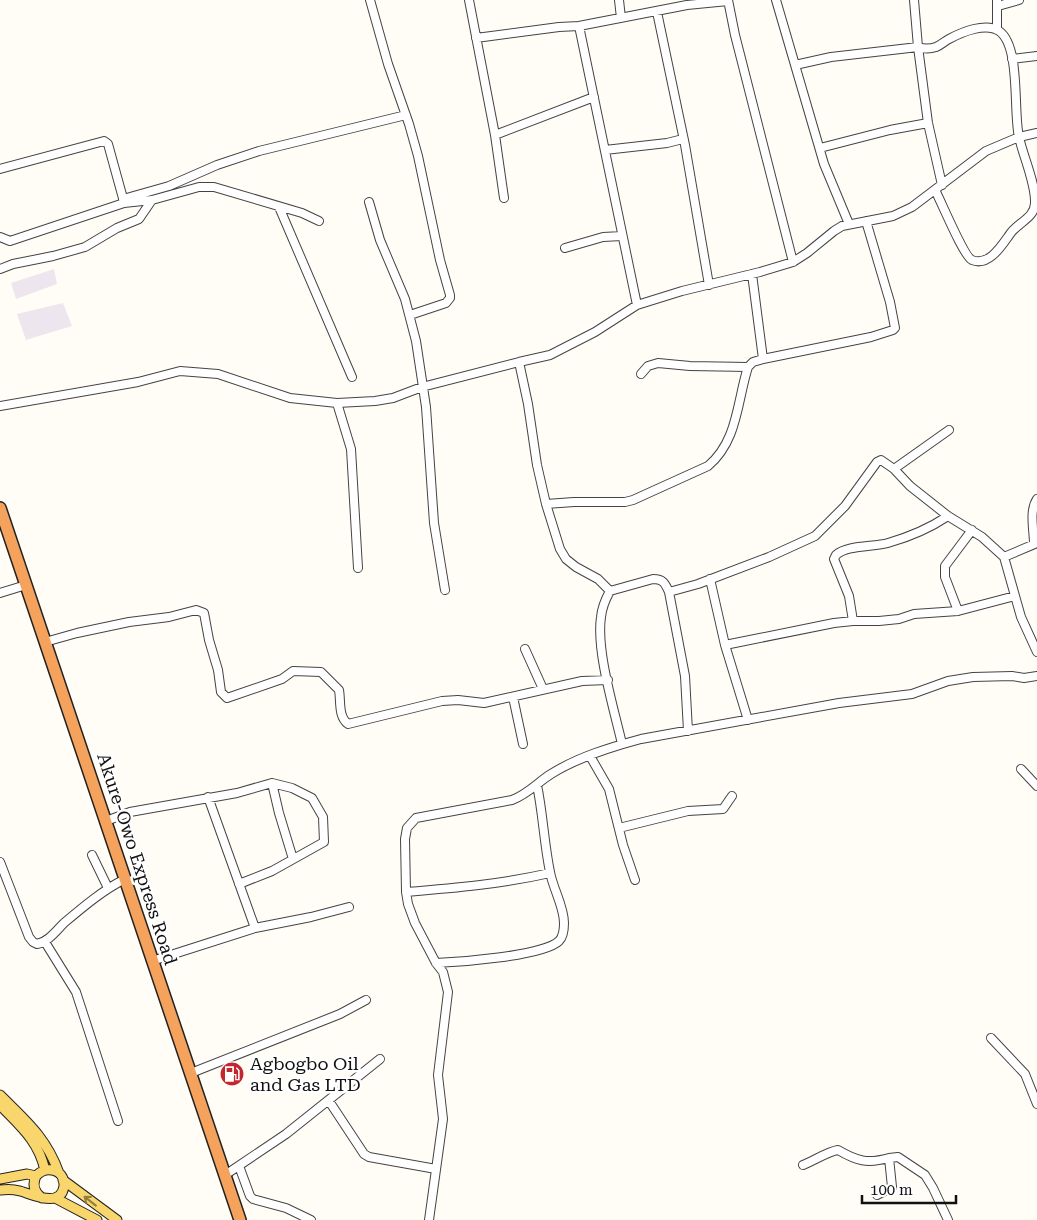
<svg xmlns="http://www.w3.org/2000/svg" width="1037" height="1220" viewBox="0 0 1037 1220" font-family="'Roboto Serif',serif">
	<rect width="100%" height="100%" fill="#fffdf5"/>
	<path fill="#eee6ef" d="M54,269L57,284L16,299L11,283Z
		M63,303L72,326L26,340L17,314Z"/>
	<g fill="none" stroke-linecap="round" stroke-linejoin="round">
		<defs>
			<path id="minor" d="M370,0L388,64L409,124L418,156L440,260L450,295V298L446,303L410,315
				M469,0L495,135L504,198
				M619,0L621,18
				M728,0L735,35L793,262
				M776,0L824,164L849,224
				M914,0L918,47L928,123L942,185
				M998,6L1019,0
				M657,12L685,145L709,285
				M579,26L637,305
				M997,30V0
				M476,38L559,27L579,26L687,5L728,1
				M1012,59L1037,56
				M795,65L831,57L918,47C924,49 930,49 936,47C941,45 945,41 949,39C962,32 986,22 999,31C1021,46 1013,112 1019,137C1023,156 1036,184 1035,203C1035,218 1017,223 1010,234C1002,245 989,267 972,260C964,257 941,201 935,190
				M495,135L594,97
				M820,148L890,130L928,123
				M605,150L667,143L683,139
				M0,169L104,141L108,144L124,202
				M123,199L169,186L217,165L259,151L406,115
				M369,202L380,240L405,299L416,341L426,407L434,523L445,590
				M279,207L352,377
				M0,237L10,241L124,203L152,200
				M565,248L603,237L622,236
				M0,269L13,264L53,256L85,247L117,228L139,219L152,200L199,187H214L302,213L319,221
				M763,359L871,337L893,330L895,328L890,302L866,221
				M519,362L528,404L537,465L546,504L560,549L566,559L576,567L598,579L610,591C605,600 602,607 601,617C596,651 614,709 622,744
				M641,374L648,366L658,363L690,366L748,367
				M337,403L351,449L358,568
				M0,406L138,382L180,371L218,374L290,398L337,403L375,401L393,398L422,387L519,362L550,355L595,332L637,305L682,291L760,272L793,262L807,253L834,231L842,226L893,216L912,207L986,151L1019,137L1037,133
				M894,469L949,430
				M546,504L574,502H625L633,500L708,466C738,441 737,401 748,367L753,362L763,359L752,274
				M1034,544C1034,530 1029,511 1037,499
				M1004,557L1037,543
				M710,579L725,645L748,720
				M610,591L653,579C663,579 665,583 669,592L685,676L688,731
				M669,592L698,584L769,557L815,536L845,506L877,462L881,460L894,469L910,486L948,516L982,537L1004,557L1021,617L1037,652
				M0,593L26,585
				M958,611L945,577V566L972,530
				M853,621L849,596L834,559L836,555C847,545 873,547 888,543C909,537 930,528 948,516
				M45,642L77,633L129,622L169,617L196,610L204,613L209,640L218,670L221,692L227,698L282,679L293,671L321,672L339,690C341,701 338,717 348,724L442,701L458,700L484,703L582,681L608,680
				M725,645L834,623L853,621H879L899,619L914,614L958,611L1015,596
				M525,649L543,689
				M513,697L523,744
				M590,756L609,789L623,845L635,880
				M1021,769L1037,786
				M272,783L279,813L293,859
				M208,797L255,928
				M106,821L130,812L237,793L272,783L292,788L312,798L323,817L324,842L272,871L239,884
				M619,828L688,811L723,809L732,796
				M92,855L108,888
				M0,862L29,937L33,942L37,944C48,942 56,931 64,923C83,907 103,890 125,879
				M406,892C455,888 502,884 550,873
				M45,942L76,992L118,1121
				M152,961L255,928L311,917L349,907
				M436,963C460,962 543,956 559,941C563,937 564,929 564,923C564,906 553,889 550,872C544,843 543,814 537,785
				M991,1038L1025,1074L1037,1104
				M191,1073L340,1014L366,1000
				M329,1101L364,1154L369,1157L436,1169
				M803,1165C813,1161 829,1151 838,1150C857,1161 867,1164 889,1158
				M239,1166L250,1196L253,1199L286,1208L311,1220
				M225,1175L286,1134L380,1059
				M877,1195L892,1187L889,1158L898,1157L925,1175L933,1188L948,1220
				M429,1220L443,1119L438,1075L448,992L443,972L436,963L426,944L415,923L408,904L406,892L405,839L407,828L416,818L512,800C528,794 538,782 551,774C578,757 611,747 641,739L839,703L912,694L948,681L973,677L1012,676L1024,678L1037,676"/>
			<path id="major" d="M0,1095C26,1121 46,1137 59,1173
				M0,1105C20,1126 38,1140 45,1170
				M0,1179L27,1174L36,1176
				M63,1180L117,1220
				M0,1190C7,1189 13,1189 20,1191C32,1194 61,1209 64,1186C65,1169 46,1165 36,1176C32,1185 34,1192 42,1198
				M55,1198L97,1220"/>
			<path id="highway" d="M0,508L240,1220"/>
		</defs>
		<use href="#minor" stroke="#444" stroke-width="10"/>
		<use href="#major" stroke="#222" stroke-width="11"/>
		<use href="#highway" stroke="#222" stroke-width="14"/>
		<use href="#minor" stroke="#fff" stroke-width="8"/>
		<use href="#major" stroke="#f9d66b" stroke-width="9"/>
		<use href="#highway" stroke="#f5a25d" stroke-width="11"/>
	</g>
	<defs><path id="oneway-shaft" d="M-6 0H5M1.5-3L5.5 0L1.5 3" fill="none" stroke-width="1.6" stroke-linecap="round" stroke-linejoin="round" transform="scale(1.25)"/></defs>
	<use stroke="#917d42" href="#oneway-shaft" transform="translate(90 1201) rotate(-142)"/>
	<defs>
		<symbol id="fuel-disc" viewBox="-11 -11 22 22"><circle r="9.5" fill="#c4262e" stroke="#fff"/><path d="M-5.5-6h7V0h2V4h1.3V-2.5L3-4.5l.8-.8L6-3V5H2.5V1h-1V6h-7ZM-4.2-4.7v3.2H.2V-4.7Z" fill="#fff"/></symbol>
	</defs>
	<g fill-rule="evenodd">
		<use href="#fuel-disc" x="218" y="1060" width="28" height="28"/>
	</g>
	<g text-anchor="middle" stroke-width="5" stroke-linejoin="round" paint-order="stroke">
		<g font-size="18" fill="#111" stroke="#fff">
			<text transform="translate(137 859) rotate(72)" y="6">Akure-Owo Express Road</text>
		</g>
		<g font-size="18" fill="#111" stroke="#fff" text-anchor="start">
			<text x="250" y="1070">Agbogbo Oil<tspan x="250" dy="21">and Gas LTD</tspan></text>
		</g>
	</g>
	<path d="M862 1195v8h94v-8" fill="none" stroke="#111111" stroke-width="2.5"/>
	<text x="870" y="1195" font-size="15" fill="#111111" stroke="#ffffff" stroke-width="4" paint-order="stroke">100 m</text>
</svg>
